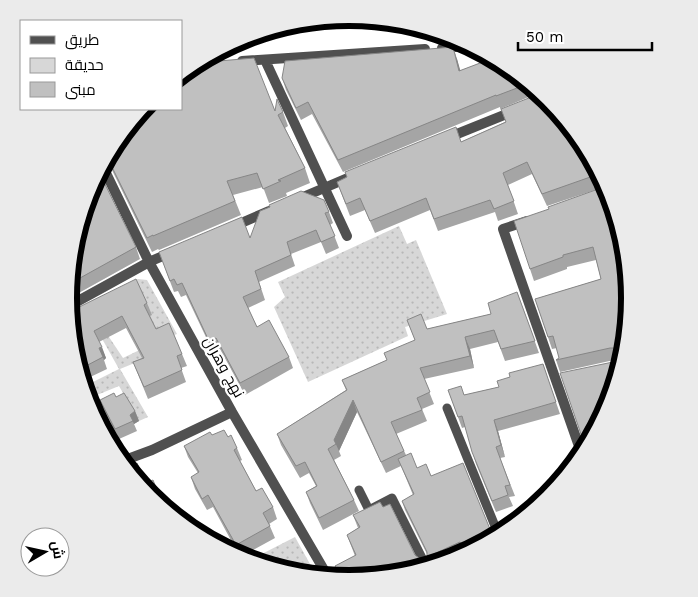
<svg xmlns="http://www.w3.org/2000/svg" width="698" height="597" viewBox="0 0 698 597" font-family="'Work Sans',Cairo,sans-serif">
	<defs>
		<pattern id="green-dots" width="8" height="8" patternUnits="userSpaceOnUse" patternTransform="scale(1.25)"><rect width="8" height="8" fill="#d7d7d7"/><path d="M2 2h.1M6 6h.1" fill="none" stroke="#b7b7b7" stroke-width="1.8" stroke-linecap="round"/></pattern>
	</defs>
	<rect width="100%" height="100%" fill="#fff"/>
	<path fill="url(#green-dots)" d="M399,226L407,244L416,240L447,314L405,327L408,336L308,382L274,307L285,297L278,282Z
		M138,279L147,280L177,334L160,340L131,282Z
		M95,316L123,358L154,343L159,353L120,369L148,417L139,421L119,386L97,395L124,449L119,451L89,406L85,386L119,369L91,319Z
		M295,537L315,573L250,560Z"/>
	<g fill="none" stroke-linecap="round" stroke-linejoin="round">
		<path stroke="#505050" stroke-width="9" d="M447,408L497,531
			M359,490L369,510L392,498L425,564"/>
		<path stroke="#505050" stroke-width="10" d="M442,48L468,46
			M265,60L347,236
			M242,61L425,49
			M447,138L514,111
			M104,169L149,262L232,412L327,575
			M296,200L350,177
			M527,221L503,229L580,449
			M232,227L269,211
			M69,306L149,262L172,252
			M125,460L152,450L232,412"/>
	</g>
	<path fill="#a5a5a5" d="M349,18L376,23L331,25L330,21Z
		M457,59L460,71L488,60L538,93L500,109V107L343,172L312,114L301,120L286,90L282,78Z
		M548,100L609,191L630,299L608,406L613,362L614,360L560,372L556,360L559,358L557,348L552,349L535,299L601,279L596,260L567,267V269L534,281L530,269L549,209L601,188L547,206L532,174L508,185L518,214L498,221L495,212L438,231L430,210L375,233L365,210L350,216L337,182L347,177L345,172L461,142L505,122Z
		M144,109L283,112L288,126L285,128L305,168L310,183L286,193L287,196L269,203L263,187L233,195L241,215L159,250L158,249L152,252L110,166L107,164Z
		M90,191L136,247L140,259L68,299Z
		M329,212L333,223L330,225L339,248L326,254L321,242L291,254L295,266L259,282L265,300L248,308L257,327L289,357L293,368L245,395L220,349L213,352L186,295L181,297L178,291L174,292L159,252L250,238Z
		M517,292L539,353L505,361L498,342L470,349L474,368L424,379L434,404L422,409L427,421L396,434L406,455L417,468L431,476L492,534L464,553V552L443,561L430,563L427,554L405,510L402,501L413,495L401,466L386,473L357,412L339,451L341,456L334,460L354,500L359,511L323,530L310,503L306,492L316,486L309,473L300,478L281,445L277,434L346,390L342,380L387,360L415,340L407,320L427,329L491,314Z
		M147,303L152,315L150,316L156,329L182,354L187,366L181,368L186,382L148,399L133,362L142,358L126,328L99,342L106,358L104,360L107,369L84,380L71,311Z
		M543,364L560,414L498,431L505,457L500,458L515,496L509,497L513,506L496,512L476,464L465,427L462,428L448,390L464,395L499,387L510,377Z
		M116,397L135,411L139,421L134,424L137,431L119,439L104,410L100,400Z
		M228,437L237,448L242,460L240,461L256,491L273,507L277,519L269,524L275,538L240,557L213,507L207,510L195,489L191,477L198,473L188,457L184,446Z
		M383,507L415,555L419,558L421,565L349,580L339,578L335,566L355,556L347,535L358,528L353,515Z"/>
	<path fill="#868686" d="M453,47L457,59L464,83L459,71Z
		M465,337L470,349L474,368L470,356Z
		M102,347L106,358L104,360L99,348Z
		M353,400L357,412L339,451L334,440Z
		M135,411L139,421L134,424L130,415Z
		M494,420L498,431L505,457L501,445Z"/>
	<path fill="#c0c0c0" stroke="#868686" d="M453,47L459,71L488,60L525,85L496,96V95L338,160L308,102L296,108L282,78L285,61Z
		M254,58L275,111L277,99L283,112L278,115L305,168L278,180L281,181L263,189L257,173L227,181L235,201L153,236V235L147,238L109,161L144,109H181V79L207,62Z
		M539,94L548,100L598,176L596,175L542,194L527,162L503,173L514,201L494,209L490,200L434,219L426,198L370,221L360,198L346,204L337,182L347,177L345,172L456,127L461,142L506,122L501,109Z
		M100,174L136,247L71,283L90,191Z
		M604,185L609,191L630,299L608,406L584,443L560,373L613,362L618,357V353L614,348H610L556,360L559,358L553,336L548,337L535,299L601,279L593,247L563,255V257L530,269L514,221L549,209L548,207L601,188Z
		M301,191L324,200L329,212L325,213L335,236L321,242L316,230L287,242L291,255L255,271L261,289L243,297L257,327L269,320L289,357L240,383L216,338L209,341L182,283L177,285L174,279L170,281L159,252L242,217L250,238L260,211L270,207L269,205Z
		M136,279L147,303L144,305L156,329L169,323L182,354L177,356L182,370L144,387L133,362L144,358L122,316L94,331L102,347L99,348L103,357L82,368L71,311Z
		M517,292L535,341L501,349L494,330L465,337L470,356L420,368L430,392L417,398L422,410L391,422L404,451L381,462L353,400L334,440L336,444L328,449L354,500L319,518L306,492L317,486L305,462L296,466L277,434L347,390L342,380L387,360L384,353L415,340L407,320L421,314L427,329L491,314L488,303Z
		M543,364L556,402L494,420L501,445L496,447L510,485L505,486L508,495L492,501L472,452L462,416L458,417L448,390L461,386L464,395L499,387L497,381L510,377L509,373Z
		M114,393L116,397L124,393L135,411L130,415L133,421L115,429L100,400Z
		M224,430L228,437L231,435L237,448L234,450L256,491L262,488L273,507L263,513L270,526L236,545L208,495L202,499L191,477L199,472L184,446L210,432L212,435Z
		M411,453L417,468L426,464L431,476L463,463L492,534L467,551L464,552L460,542L427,557V552L402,501L414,494L398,459Z
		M137,463L146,483L153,480L163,505L150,497L130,467Z
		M380,502L383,507L390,504L415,555L419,558L417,559L421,565L349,580L341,578L335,566L356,555L347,535L360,527L353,515Z"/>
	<g text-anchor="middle" stroke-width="4.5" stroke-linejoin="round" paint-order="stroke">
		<g font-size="15" fill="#000" stroke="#fff">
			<text transform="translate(224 367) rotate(61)" y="5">نهج وهران</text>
		</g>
	</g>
	<path d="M0 0H698V597H0ZM77 298a272 272 0 1 1 544 0a272 272 0 1 1-544 0Z" fill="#ebebeb" fill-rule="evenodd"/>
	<path fill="none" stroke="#000" stroke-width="6" d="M77 298a272 272 0 1 1 544 0a272 272 0 1 1-544 0Z"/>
	<rect x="20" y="20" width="162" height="90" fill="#ffffff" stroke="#999999"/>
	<rect x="30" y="36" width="25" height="8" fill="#505050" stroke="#999999"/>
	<text x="65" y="45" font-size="15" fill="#000000">طريق</text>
	<rect x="30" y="58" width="25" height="15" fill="#d7d7d7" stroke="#999999"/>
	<text x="65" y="70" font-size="15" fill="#000000">حديقة</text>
	<rect x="30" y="82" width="25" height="15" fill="#c0c0c0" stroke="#999999"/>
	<text x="65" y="95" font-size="15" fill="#000000">مبنى</text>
	<g transform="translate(45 552) rotate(81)"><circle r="24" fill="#ffffff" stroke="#999999"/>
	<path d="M0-4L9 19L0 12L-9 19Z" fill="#000000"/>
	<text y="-8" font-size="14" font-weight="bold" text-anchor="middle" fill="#000000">ش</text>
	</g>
	<path d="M518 42v8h134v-8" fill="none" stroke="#000000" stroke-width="2.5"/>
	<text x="526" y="42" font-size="15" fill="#000000" stroke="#ffffff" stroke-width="4" paint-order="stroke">50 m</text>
</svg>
